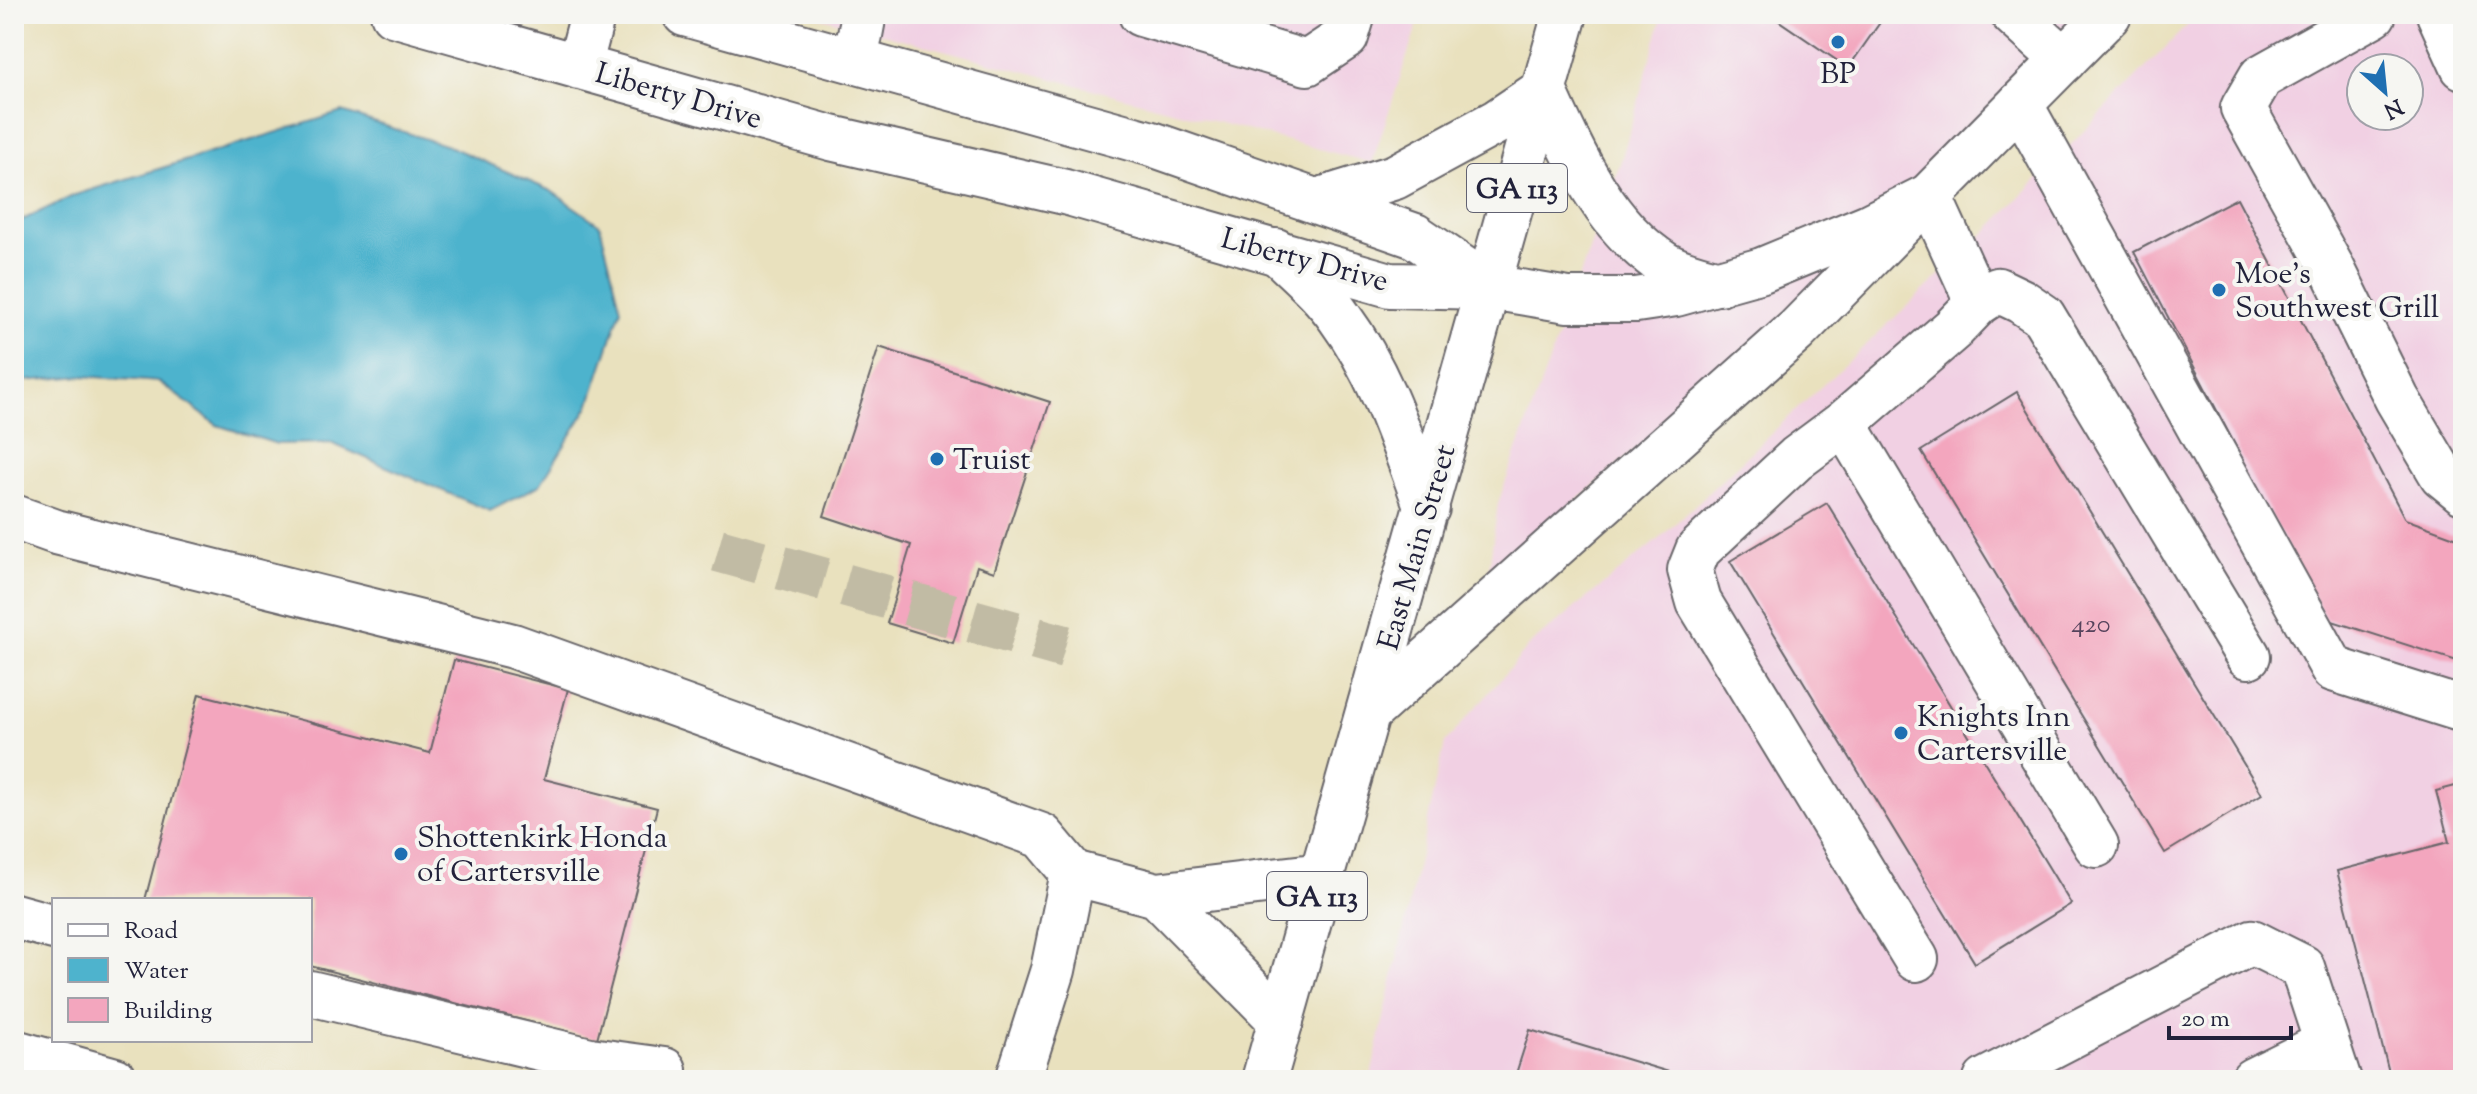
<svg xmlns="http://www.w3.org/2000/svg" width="2477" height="1094" viewBox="0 0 2477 1094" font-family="'Sorts Mill Goudy',serif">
	<rect width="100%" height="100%" fill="#f6f6f2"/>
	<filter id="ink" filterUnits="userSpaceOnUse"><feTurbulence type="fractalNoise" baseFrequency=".0125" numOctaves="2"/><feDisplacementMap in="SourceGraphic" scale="16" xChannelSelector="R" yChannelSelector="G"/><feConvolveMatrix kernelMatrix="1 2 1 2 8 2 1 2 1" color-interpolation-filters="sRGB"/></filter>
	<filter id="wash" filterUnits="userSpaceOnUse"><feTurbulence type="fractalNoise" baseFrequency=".006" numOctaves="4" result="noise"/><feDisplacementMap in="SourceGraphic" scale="32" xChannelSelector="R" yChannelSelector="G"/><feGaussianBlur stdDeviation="1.8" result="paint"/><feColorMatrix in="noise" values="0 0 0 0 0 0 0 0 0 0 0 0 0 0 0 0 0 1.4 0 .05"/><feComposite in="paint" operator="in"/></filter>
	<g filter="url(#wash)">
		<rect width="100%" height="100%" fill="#e9e1be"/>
		<path fill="#f1d0e3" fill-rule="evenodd" d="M807,14H1421L1372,163Z
			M1663,14H2087L1929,196L1488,577L1498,503L1621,161Z
			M2198,14H2463V1080H1370L1445,743L1531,644L1661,537L1986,232ZM2361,68H2409V116H2361Z"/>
		<path fill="#4eb3cd" stroke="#386a84" stroke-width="2" d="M342,112L451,147L551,191L600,225L621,309L589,406L540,485L490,511L331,443L277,444L217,425L159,382L83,376L14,382V224L75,195Z"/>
		<g id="blocks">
			<path fill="#f3a6be" d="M1774,14H1886L1848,68L1772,16Z
				M2237,198L2405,519L2463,540V663L2326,619L2134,252Z
				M879,347L1050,402L994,572L977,566L953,643L887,623L911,545L824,516Z
				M2017,392L2262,794L2165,853L1921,451Z
				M1827,503L2071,904L1975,963L1730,561Z
				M454,660L568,689L544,779L657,808L597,1039L310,966V900H145L199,694L430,753Z
				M2463,784V1080H2391L2337,871L2449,842L2436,791Z
				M1530,1030L1692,1079L1691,1080H1514Z"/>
		</g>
	</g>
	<g filter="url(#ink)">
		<use href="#blocks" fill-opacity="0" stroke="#686569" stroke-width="2"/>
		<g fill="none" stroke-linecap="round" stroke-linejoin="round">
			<path stroke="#c1bba4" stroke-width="44" stroke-dasharray="44 22" stroke-linecap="butt" d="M718,550L1065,647"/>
			<defs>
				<path id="minor" d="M393,14L831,138L1065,192L1390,285L1490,287
					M685,14L1152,144L1415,236L1490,287
					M1141,14L1307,63L1346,37L1353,14
					M2013,14L2064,60
					M2374,14L2261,77L2243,108L2331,266L2397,399L2442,475L2463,492
					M2439,14L2463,67
					M855,61L864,14
					M579,67L593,14
					M2020,104L2333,669L2457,708L2463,705
					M1929,196L1978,303L1953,329L1844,423L2096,845
					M1978,303L1998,290L2021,301L2043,316L2248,656
					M1844,423L1797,458L1698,550L1690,570L1699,602L1916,959
					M14,517L56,532L513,646L1042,836L1073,873L1157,895
					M14,916L54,927
					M310,993L590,1060L664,1070
					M1281,1021L1157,895L1322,875
					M14,1052L115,1080
					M1018,1080L1053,970L1073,873
					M1986,1080L2252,942L2302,967L2339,1080
					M2253,1080L2327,1043"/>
				<path id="major" d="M1544,90C1572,152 1605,228 1666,265C1682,274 1701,278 1719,283
					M1317,201L1395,177L1498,121L1544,90
					M1276,251C1298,272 1323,293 1340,318C1382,375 1403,443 1427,508
					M1490,287L1568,300H1636L1676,294L1762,270L1869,226L1929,196L2109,14
					M1369,712L1796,331L1929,196
					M1264,1080L1565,14"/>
			</defs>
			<use href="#minor" stroke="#686569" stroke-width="48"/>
			<use href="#major" stroke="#686569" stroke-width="48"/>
			<use href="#minor" stroke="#fff" stroke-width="44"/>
			<use href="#major" stroke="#fff" stroke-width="44"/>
		</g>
	</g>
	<g fill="#1f6fb2" stroke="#f6f6f2" stroke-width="3">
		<circle cx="1838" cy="42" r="8"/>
		<circle cx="2219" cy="290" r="8"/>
		<circle cx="937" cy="459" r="8"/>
		<circle cx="1901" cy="733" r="8"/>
		<circle cx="401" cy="854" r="8"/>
	</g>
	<g text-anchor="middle" stroke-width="8" stroke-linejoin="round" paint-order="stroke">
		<g font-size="26" fill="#56435c">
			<text x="2091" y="632">420</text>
		</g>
		<g fill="#f6f6f2" stroke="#626272" stroke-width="2">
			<rect x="1467" y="164" width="100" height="48" rx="6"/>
			<rect x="1267" y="872" width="100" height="48" rx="6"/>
		</g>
		<g font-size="28" font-weight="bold" fill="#22223b">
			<text x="1517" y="198">GA 113</text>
			<text x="1317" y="906">GA 113</text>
		</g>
		<g font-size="30" fill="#22223b" stroke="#f6f6f2" text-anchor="start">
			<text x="1838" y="83" text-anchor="middle">BP</text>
			<text x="2235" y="283">Moe's<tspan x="2235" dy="34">Southwest Grill</tspan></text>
			<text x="953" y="469">Truist</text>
			<text x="1917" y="726">Knights Inn<tspan x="1917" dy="34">Cartersville</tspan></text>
			<text x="417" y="847">Shottenkirk Honda<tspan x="417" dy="34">of Cartersville</tspan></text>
		</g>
		<g font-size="30" fill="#22223b" stroke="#f6f6f2">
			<text transform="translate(679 95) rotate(16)" y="10">Liberty Drive</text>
			<text transform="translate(1305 259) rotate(15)" y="10">Liberty Drive</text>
			<text transform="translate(1416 547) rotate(-74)" y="10">East Main Street</text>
		</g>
	</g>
	<rect width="2477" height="1094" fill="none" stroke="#f6f6f2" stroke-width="48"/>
	<rect x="52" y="898" width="260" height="144" fill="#f6f6f2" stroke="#a1a1a9" stroke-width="2"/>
	<rect x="68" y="924" width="40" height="12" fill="#ffffff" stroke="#a1a1a9" stroke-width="2"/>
	<text x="124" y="938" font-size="24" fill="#22223b">Road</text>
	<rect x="68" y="958" width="40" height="24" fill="#4eb3cd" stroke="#a1a1a9" stroke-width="2"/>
	<text x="124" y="978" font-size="24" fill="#22223b">Water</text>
	<rect x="68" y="998" width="40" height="24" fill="#f3a6be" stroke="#a1a1a9" stroke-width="2"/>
	<text x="124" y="1018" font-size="24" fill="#22223b">Building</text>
	<g transform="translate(2385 92) rotate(153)"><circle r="38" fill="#f6f6f2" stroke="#a1a1a9" stroke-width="2"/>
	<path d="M0-6L14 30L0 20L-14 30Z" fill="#1f6fb2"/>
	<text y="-12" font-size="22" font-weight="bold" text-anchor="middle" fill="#22223b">N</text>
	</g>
	<path d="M2169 1026v12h122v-12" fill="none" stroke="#22223b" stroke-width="4"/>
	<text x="2181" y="1026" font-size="24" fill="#22223b" stroke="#f6f6f2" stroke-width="6" paint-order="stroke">20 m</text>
</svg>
